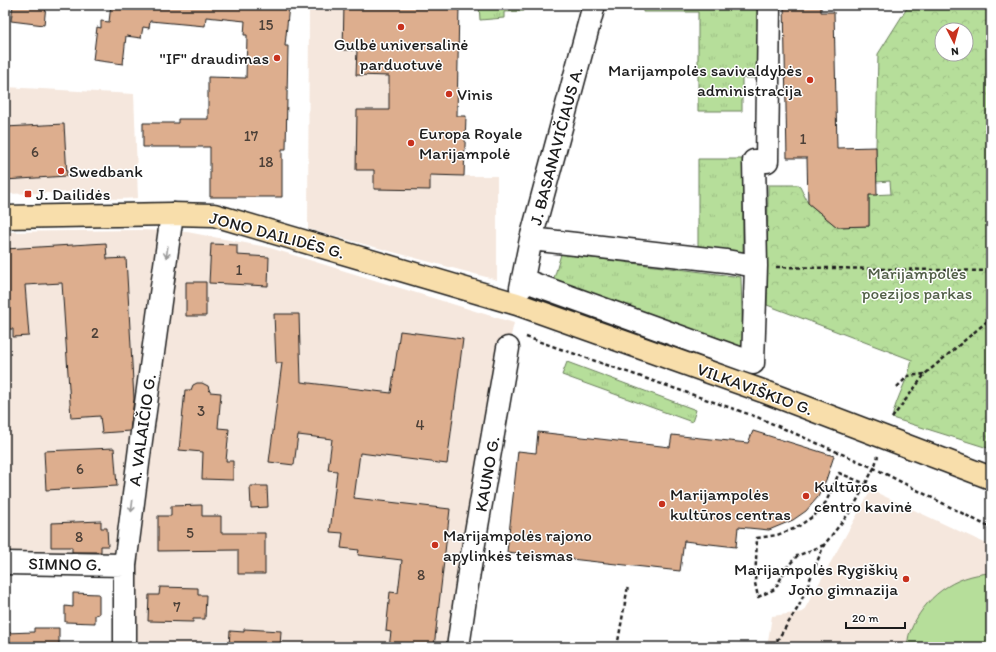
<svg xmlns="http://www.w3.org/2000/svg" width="996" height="652" viewBox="0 0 996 652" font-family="Itim,sans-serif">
	<defs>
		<pattern id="grass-tufts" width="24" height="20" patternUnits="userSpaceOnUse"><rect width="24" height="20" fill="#b6de9a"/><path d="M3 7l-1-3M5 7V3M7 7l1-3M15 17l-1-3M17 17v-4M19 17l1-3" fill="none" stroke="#9cbe84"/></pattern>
		<pattern id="park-crowns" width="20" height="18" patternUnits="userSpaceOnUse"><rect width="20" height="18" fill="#b6de9a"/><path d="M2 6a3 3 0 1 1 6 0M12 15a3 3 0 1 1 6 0" fill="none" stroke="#9cbe84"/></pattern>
	</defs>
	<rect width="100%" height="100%" fill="#fff"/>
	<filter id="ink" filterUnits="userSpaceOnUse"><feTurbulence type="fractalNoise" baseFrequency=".025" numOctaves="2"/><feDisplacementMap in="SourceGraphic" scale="8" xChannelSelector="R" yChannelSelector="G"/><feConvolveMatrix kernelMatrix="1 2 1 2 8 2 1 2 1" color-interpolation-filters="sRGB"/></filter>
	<g filter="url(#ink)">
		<path fill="#f5e7dd" d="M309,5H459L457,116H466L464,176H497V280L308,229Z
			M5,87L134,94L138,198L119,199L95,198L77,192L5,194Z
			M139,230L187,232L267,247L514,323L508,348L458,647H135L136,557L5,555V232Z
			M871,490L991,546V647H767L772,616L803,612Z"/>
		<path fill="url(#grass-tufts)" stroke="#697d5b" d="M479,5H524V11L504,12V18L480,20Z
			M643,5H765V78H742V111H698V12H643Z
			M698,159H743V253L698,248Z
			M561,254L741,277L743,349L553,282Z
			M567,362L696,410L692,422L562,375Z"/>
		<path fill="url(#park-crowns)" stroke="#697d5b" fill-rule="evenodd" d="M909,5H991V449L892,418C896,398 908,380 912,360L767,305L768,185H799L808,203L837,227L869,226V195L891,194L890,181L876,182V147L878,54ZM942,30H966V54H942Z"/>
		<path fill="#b6de9a" stroke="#697d5b" d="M991,573V647H907C908,642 908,636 910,632C924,597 954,575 991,573Z"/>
		<path fill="#ddae8e" stroke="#1c1c1c" d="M13,5H46L44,25L11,21Z
			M111,5H289L285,46H288L286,149H282V197H210V147H143V123H178V119H208V77L246,78L247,35H244L245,21L206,17L205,26L150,21L149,28L143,27L141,38L126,36L123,64L93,60L97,27L101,28V21L109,22Z
			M344,5H459L457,116H466L464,176L430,175V190L374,189V170H356L357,110H389V76L356,75L357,50H343Z
			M784,5H821V12H834L837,148L876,147L877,195H869V226L837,227L808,203L807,158H787Z
			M64,124L67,176L5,180V127Z
			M106,243L107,259L126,258L134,399L130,431L102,433L100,416L71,418L62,283L25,285L29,336L13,337V329H5V249Z
			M211,244L237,245V255L269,257L268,286L209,283Z
			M186,282H206V316H186Z
			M274,314H299L301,382L391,393L400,331L463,339L447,464L360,453L354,498L450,509L434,647H389L391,632L386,631L390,592L398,593L402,560L358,555L359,550L341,548L343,533L330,532L337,471L328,470L332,439L298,435L294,465L269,462L282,363H276Z
			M197,383H202L208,386L210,392L221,393L218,428L229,429L226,461H233V480L202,479L203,452L179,450L185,390H191L193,385Z
			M753,431L834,456L826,480L818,497L806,511L793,520L769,530L738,527L736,547L684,541L680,571L507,552L518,451L536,453L538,432L670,447L672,435L748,443Z
			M114,448L117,486L46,490L44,451Z
			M250,486H267L268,507L251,508Z
			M202,505V516H221V533H265V574H238V550L158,551V516H171V506Z
			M101,521V528H107L108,546H101V552H72V547H51V523Z
			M160,587L198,588V595H206L205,619H193V622L148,621L149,595H159Z
			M73,593L99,594V614L95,615V623L65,622V606L73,607Z
			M34,628H59V647H5V633L34,632Z
			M244,629L281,631L280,647H229L230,631L244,632Z"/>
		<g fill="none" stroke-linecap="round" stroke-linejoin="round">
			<defs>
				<path id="minor" d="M756,266L754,161H767L769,5
					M523,280L753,363L756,266L726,261L531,239
					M521,288L531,239L594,5
					M5,563L125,565
					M125,647V565L141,440L172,214
					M458,647L469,572L508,348"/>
				<path id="highway" d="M5,217L172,214L214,215L517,304L768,393L991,478"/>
			</defs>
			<use href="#minor" stroke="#1c1c1c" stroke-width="25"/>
			<use href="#highway" stroke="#1c1c1c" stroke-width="25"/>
			<path stroke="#1c1c1c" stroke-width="2.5" stroke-dasharray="4 3" stroke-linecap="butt" d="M776,267L991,271
				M526,337L757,417L874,468L991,528
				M897,387L908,376L925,374
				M892,418L925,374L991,318
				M824,545L797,556L787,567L775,589L758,597L755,583L757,538L777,535L796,528L815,515L826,502L839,473L866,484
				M617,647L628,586
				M773,647L799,606L824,545L853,508L874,468L878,456"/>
			<use href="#minor" stroke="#fff" stroke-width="22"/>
			<use href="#highway" stroke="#f8deab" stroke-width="22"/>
		</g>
		<defs><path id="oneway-shaft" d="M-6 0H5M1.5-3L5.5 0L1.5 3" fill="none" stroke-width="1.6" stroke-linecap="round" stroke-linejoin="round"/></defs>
		<g stroke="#999">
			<use href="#oneway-shaft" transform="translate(167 252) rotate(98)"/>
			<use href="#oneway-shaft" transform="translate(132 506) rotate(97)"/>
		</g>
	</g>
	<g fill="#c8321e" stroke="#fff" stroke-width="1.5">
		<circle cx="401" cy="27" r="4"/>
		<circle cx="277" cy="58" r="4"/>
		<circle cx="810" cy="80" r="4"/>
		<circle cx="449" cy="94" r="4"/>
		<circle cx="411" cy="143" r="4"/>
		<circle cx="61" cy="171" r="4"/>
		<rect x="24" y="190" width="8" height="8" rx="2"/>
		<circle cx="806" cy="496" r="4"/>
		<circle cx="662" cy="504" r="4"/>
		<circle cx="435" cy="545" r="4"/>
		<circle cx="906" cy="579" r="4"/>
	</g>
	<g text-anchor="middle" stroke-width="3" stroke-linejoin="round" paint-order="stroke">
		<g font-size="15" fill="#4c4038">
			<text x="266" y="30">15</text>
			<text x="251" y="141">17</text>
			<text x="803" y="144">1</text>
			<text x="35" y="157">6</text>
			<text x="266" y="167">18</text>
			<text x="239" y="275">1</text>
			<text x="95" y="338">2</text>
			<text x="201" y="416">3</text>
			<text x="420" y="430">4</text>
			<text x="80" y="474">6</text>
			<text x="190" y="538">5</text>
			<text x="79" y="542">8</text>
			<text x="421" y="580">8</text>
			<text x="177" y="612">7</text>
		</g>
		<g font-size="17" fill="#1c1c1c" stroke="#fff" text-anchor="start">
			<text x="401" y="50" text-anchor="middle">Gulbė universalinė<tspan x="401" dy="20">parduotuvė</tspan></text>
			<text x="269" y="64" text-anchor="end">"IF" draudimas</text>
			<text x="802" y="76" text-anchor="end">Marijampolės savivaldybės<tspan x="802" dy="20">administracija</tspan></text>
			<text x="457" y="100">Vinis</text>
			<text x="419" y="139">Europa Royale<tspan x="419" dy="20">Marijampolė</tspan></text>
			<text x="69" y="177">Swedbank</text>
			<text x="36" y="200">J. Dailidės</text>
			<text x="814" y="492">Kultūros<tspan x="814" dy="20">centro kavinė</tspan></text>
			<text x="670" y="500">Marijampolės<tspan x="670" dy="20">kultūros centras</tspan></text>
			<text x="443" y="541">Marijampolės rajono<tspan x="443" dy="20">apylinkės teismas</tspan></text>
			<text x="898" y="575" text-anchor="end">Marijampolės Rygiškių<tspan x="898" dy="20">Jono gimnazija</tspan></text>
		</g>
		<g font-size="17" fill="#1c1c1c" stroke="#fff">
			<text transform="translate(556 146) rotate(-75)" y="6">J. BASANAVIČIAUS A.</text>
			<text transform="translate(277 235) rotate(15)" y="6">JONO DAILIDĖS G.</text>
			<text transform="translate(755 389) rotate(20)" y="6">VILKAVIŠKIO G.</text>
			<text transform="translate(142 430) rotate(-82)" y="6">A. VALAIČIO G.</text>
			<text transform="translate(487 474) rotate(-80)" y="6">KAUNO G.</text>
			<text transform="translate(65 564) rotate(1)" y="6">SIMNO G.</text>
		</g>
		<g font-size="17" fill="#526048" stroke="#fff">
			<text x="917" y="279">Marijampolės<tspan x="917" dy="20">poezijos parkas</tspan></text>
		</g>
	</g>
	<rect width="996" height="652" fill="none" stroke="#fff" stroke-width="20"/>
	<rect x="10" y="10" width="976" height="632" fill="none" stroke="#1c1c1c" stroke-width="1.5" filter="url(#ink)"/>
	<g transform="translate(954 42) rotate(174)"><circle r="19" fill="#ffffff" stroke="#a4a4a4"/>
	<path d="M0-3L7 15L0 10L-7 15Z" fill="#c8321e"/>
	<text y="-6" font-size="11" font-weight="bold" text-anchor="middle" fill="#1c1c1c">N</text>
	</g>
	<path d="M846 622v6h59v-6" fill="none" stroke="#1c1c1c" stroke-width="2"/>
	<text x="852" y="622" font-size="12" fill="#1c1c1c" stroke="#ffffff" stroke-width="3" paint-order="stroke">20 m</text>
</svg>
